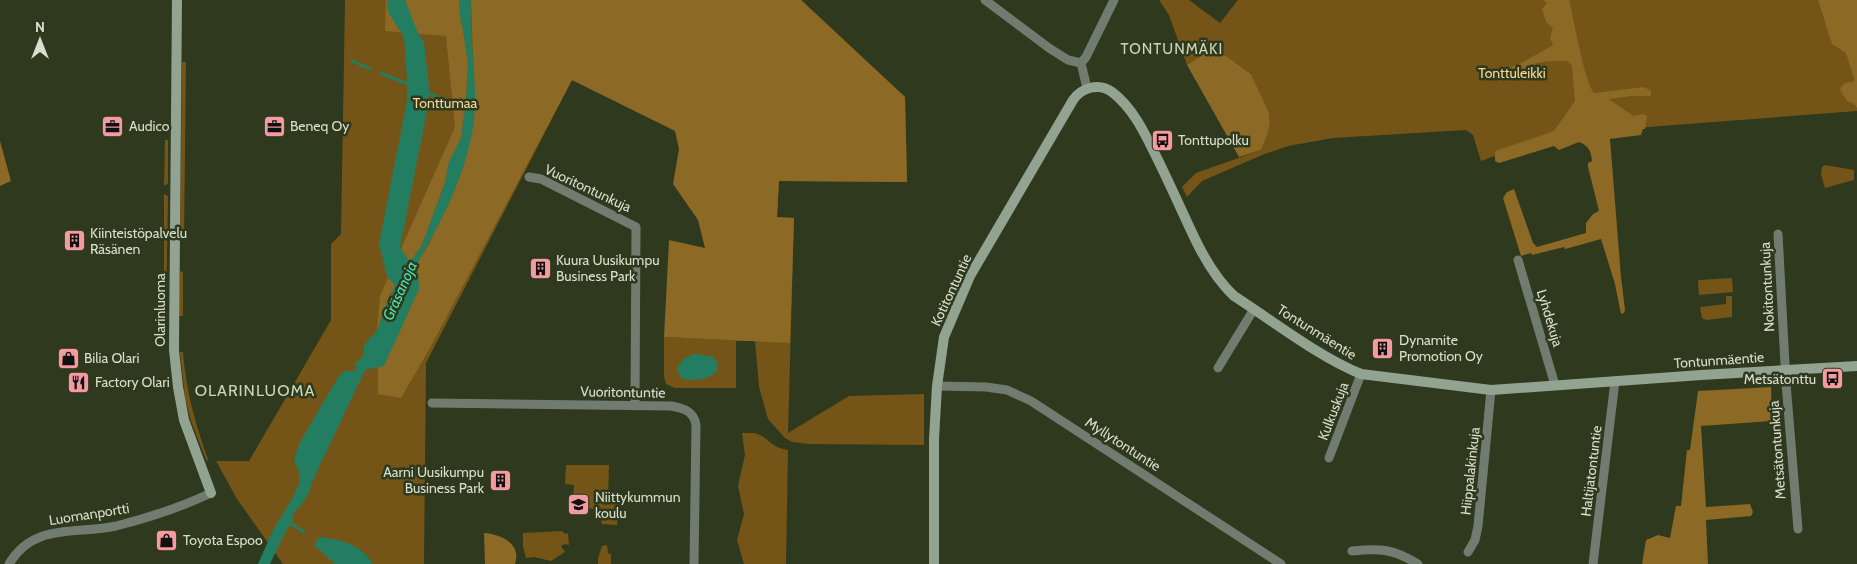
<svg xmlns="http://www.w3.org/2000/svg" width="1857" height="564" viewBox="0 0 1857 564" font-family="Cabin,sans-serif">
	<rect width="100%" height="100%" fill="#2f391e"/>
	<path fill="#745517" d="M345,0H801L905,97L907,182L779,181L777,217L794,218L788,433L849,396L924,394V445L809,444L792,442L785,438L768,419L759,387L755,341H736V388H675L666,384L664,376V337L736,340L675,130L572,80L426,363L424,564H283L237,499L216,461H249L331,320V244L341,234Z
		M1159,0H1189L1220,23L1238,0H1857V111L1608,130L1585,123L1481,161L1473,135L1466,130L1333,138L1288,146L1262,155L1202,181L1187,197L1182,187L1196,173L1261,150L1270,121L1269,112L1251,74L1214,47L1187,65L1169,15Z
		M182,62H186L184,239H180Z
		M165,140H168V183L166,185H164Z
		M1825,165L1854,170V180L1825,188L1821,174L1822,167Z
		M164,194L168,196L166,316H164Z
		M180,271L183,272V316H179Z
		M1732,278L1733,292L1699,295L1698,280Z
		M1726,296H1732V317L1706,320L1702,318L1700,307L1726,304Z
		M180,352H183C186,390 195,424 208,459L207,462L191,421L185,397Z
		M742,433C746,433 751,433 755,433C769,437 770,448 788,450L786,564H744L737,540L744,514L738,486L745,455Z
		M566,465H609L608,499L618,505L617,525L602,524L599,511L589,508L588,499L573,498L574,485L565,484Z
		M562,531L565,534L568,533L569,545L565,544L561,546L565,552L551,561L534,557L526,558L523,546V533Z
		M607,545L608,553L611,554V564H598V558L602,546Z"/>
	<path fill="#8c6925" d="M386,0H459L461,23L463,30L468,63L466,102L461,138L449,162L445,183L422,245L389,296L377,331L380,296L455,127L446,36L385,31Z
		M471,0H801L905,97L907,182L779,181L777,217L794,218L790,343L664,337L669,240L705,248L698,220L673,184L679,149L675,131L572,80L430,348L401,398L378,394V349L414,268L429,244L463,163L469,142L475,109Z
		M1543,0H1569C1574,19 1584,81 1594,93L1644,87L1651,91V96H1632L1609,99L1633,116L1643,114L1647,116L1645,129H1643L1641,135L1610,139L1621,277L1625,310L1624,313L1621,314L1615,284L1601,239L1569,248L1565,249L1564,247L1532,255L1531,253L1521,256L1503,198L1507,192L1514,189L1533,243L1537,247L1586,233V223L1593,214L1599,211L1588,167V163L1592,161C1591,151 1589,146 1579,142L1559,150L1554,146L1499,163L1495,161V151L1554,131L1575,101L1572,66L1567,61C1562,60 1540,62 1536,63C1533,65 1530,69 1527,70C1519,75 1509,78 1500,81L1497,80L1498,73L1525,61L1553,45L1550,38L1553,28L1546,22L1542,9L1547,3Z
		M1818,0H1857V108L1854,104L1847,101L1840,90C1842,82 1848,83 1855,81L1846,53L1832,44Z
		M1214,47L1251,74L1269,112L1270,121L1268,132L1261,150L1239,157L1187,65Z
		M0,141L11,181L0,186Z
		M1771,387L1772,421L1701,426L1706,507L1750,504L1753,512L1751,516L1706,520L1708,564H1642L1646,540L1658,535L1670,538L1676,506H1681L1687,450H1690L1698,391Z
		M484,533C500,534 522,543 515,564H485Z"/>
	<path fill="#237d61" d="M387,0H405L417,31L424,43L429,88L428,106L400,247L410,262L422,245L445,183L449,162L461,138L466,102L468,63L463,30L461,23L459,0H471C469,36 476,71 475,107C472,165 443,219 415,267L418,271L419,289L384,366L365,370L312,482C309,495 303,505 293,513L292,524L287,529L270,564H258L273,530L293,497L300,482L299,472L294,460L300,442L339,376L346,370L352,372L357,368L355,364L364,355V345L377,331L385,307L395,286L387,276L379,244L407,101V80L404,37L388,12Z
		M696,354L713,357C730,376 695,384 681,378L677,369C681,360 686,356 696,354Z
		M319,537C341,540 360,543 373,564H335L314,545Z"/>
	<g fill="none" stroke-linecap="round" stroke-linejoin="round">
		<path stroke="#237d61" stroke-width="3" d="M352,61L370,69
			M381,73L410,85
			M425,92L468,109
			M290,523L304,532"/>
		<path stroke="#717c71" stroke-width="9" d="M985,0L1049,48L1068,60L1081,63L1087,88
			M1081,63L1086,57L1114,0
			M529,177L541,179L636,227L635,406
			M1778,234L1786,383L1798,529
			M1518,260L1555,385
			M1218,368L1254,309
			M937,386L986,387L1007,390L1031,401L1281,564
			M432,403L671,406C683,408 694,411 696,425L694,564
			M1329,458L1361,374
			M1352,551C1381,548 1393,549 1418,564
			M1468,552L1475,540L1478,526L1491,390
			M9,564C34,522 76,535 116,526C148,518 181,507 211,493
			M1593,564L1615,381"/>
		<path stroke="#92a392" stroke-width="10" d="M177,0L174,350L178,387L184,420L211,493
			M934,564V439L937,386L944,337L970,276L1073,100C1081,88 1099,82 1112,92C1133,108 1144,132 1155,154C1170,184 1183,214 1197,243C1207,263 1218,281 1234,296C1273,321 1319,357 1361,374L1491,390L1701,375L1857,366"/>
	</g>
	<defs>
		<symbol id="office-square" viewBox="-11 -11 22 22"><rect x="-9" y="-9" width="18" height="18" rx="4" fill="#f49aa0" stroke="#2f391e"/><path d="M-6-3h4V-5.5h4V-3h4V5H-6ZM-1-4.5V-3h2v-1.5ZM-6 0V1H6V0Z" fill="#111"/></symbol>
		<symbol id="bus-square" viewBox="-11 -11 22 22"><rect x="-9" y="-9" width="18" height="18" rx="4" fill="#f49aa0" stroke="#2f391e"/><path d="M-5-6H5V4H4V6H2V4H-2V6H-4V4H-5ZM-3.5-4V0h7V-4ZM-3.5 1.2v1.5H-2V1.2ZM2 1.2v1.5H3.5V1.2Z" fill="#111"/></symbol>
		<symbol id="building-square" viewBox="-11 -11 22 22"><rect x="-9" y="-9" width="18" height="18" rx="4" fill="#f49aa0" stroke="#2f391e"/><path d="M-4-6H4V6H1V3H-1V6H-4ZM-2.5-4.3h1.7v1.8h-1.7ZM.8-4.3h1.7v1.8H.8ZM-2.5-1h1.7V.8h-1.7ZM.8-1h1.7V.8H.8Z" fill="#111"/></symbol>
		<symbol id="shop-square" viewBox="-11 -11 22 22"><rect x="-9" y="-9" width="18" height="18" rx="4" fill="#f49aa0" stroke="#2f391e"/><path d="M-5-2.5h2.3a2.7 3.5 0 0 1 5.4 0H5L5.5 6h-11ZM-1.5-2.5h3a1.5 2.3 0 0 0-3 0Z" fill="#111"/></symbol>
		<symbol id="restaurant-square" viewBox="-11 -11 22 22"><rect x="-9" y="-9" width="18" height="18" rx="4" fill="#f49aa0" stroke="#2f391e"/><path d="M-5-6h1v4h1v-4h1v4h1v-4h1v5L-1.5 .5V6h-2V.5L-5-1ZM5-6V6H3V1.5H1.5Q1.5-4 5-6Z" fill="#111"/></symbol>
		<symbol id="school-square" viewBox="-11 -11 22 22"><rect x="-9" y="-9" width="18" height="18" rx="4" fill="#f49aa0" stroke="#2f391e"/><path d="M0-5L7-2L0 1L-7-2ZM-4 1L0 2.5L4 1V4Q0 6-4 4Z" fill="#111"/></symbol>
	</defs>
	<g fill-rule="evenodd">
		<use href="#office-square" x="100" y="114" width="25" height="25"/>
		<use href="#office-square" x="262" y="114" width="25" height="25"/>
		<use href="#bus-square" x="1150" y="128" width="25" height="25"/>
		<use href="#building-square" x="62" y="228" width="25" height="25"/>
		<use href="#building-square" x="528" y="256" width="25" height="25"/>
		<use href="#building-square" x="1370" y="336" width="25" height="25"/>
		<use href="#shop-square" x="56" y="346" width="25" height="25"/>
		<use href="#bus-square" x="1820" y="366" width="25" height="25"/>
		<use href="#restaurant-square" x="66" y="370" width="25" height="25"/>
		<use href="#building-square" x="488" y="468" width="25" height="25"/>
		<use href="#school-square" x="566" y="492" width="25" height="25"/>
		<use href="#shop-square" x="154" y="528" width="25" height="25"/>
	</g>
	<g text-anchor="middle" stroke-width="5" stroke-linejoin="round" paint-order="stroke">
		<g font-size="14" fill="#f9d596" stroke="#2f391e">
			<text x="1512" y="78">Tonttuleikki</text>
			<text x="445" y="108">Tonttumaa</text>
		</g>
		<g font-size="14" fill="#d8dfce" stroke="#2f391e" text-anchor="start">
			<text x="129" y="131">Audico</text>
			<text x="290" y="131">Beneq Oy</text>
			<text x="1178" y="145">Tonttupolku</text>
			<text x="90" y="238">Kiinteistöpalvelu<tspan x="90" dy="16">Räsänen</tspan></text>
			<text x="556" y="265">Kuura Uusikumpu<tspan x="556" dy="16">Business Park</tspan></text>
			<text x="1399" y="345">Dynamite<tspan x="1399" dy="16">Promotion Oy</tspan></text>
			<text x="84" y="363">Bilia Olari</text>
			<text x="1816" y="384" text-anchor="end">Metsätonttu</text>
			<text x="95" y="387">Factory Olari</text>
			<text x="484" y="477" text-anchor="end">Aarni Uusikumpu<tspan x="484" dy="16">Business Park</tspan></text>
			<text x="595" y="502">Niittykummun<tspan x="595" dy="16">koulu</tspan></text>
			<text x="183" y="545">Toyota Espoo</text>
		</g>
		<g font-size="14" fill="#d8dfce" stroke="#2f391e">
			<text transform="translate(588 188) rotate(25)" y="5">Vuoritontunkuja</text>
			<text transform="translate(1767 287) rotate(-93)" y="5">Nokitontunkuja</text>
			<text transform="translate(951 290) rotate(-65)" y="5">Kotitontuntie</text>
			<text transform="translate(160 310) rotate(-90)" y="5">Olarinluoma</text>
			<text transform="translate(1550 318) rotate(73)" y="5">Lyhdekuja</text>
			<text transform="translate(1317 332) rotate(32)" y="5">Tontunmäentie</text>
			<text transform="translate(1719 360) rotate(-4)" y="5">Tontunmäentie</text>
			<text transform="translate(623 392) rotate(1)" y="5">Vuoritontuntie</text>
			<text transform="translate(1333 411) rotate(-69)" y="5">Kulkuskuja</text>
			<text transform="translate(1123 444) rotate(33)" y="5">Myllytontuntie</text>
			<text transform="translate(1777 450) rotate(-94)" y="5">Metsätontunkuja</text>
			<text transform="translate(1470 471) rotate(-84)" y="5">Hiippalakinkuja</text>
			<text transform="translate(1591 471) rotate(-83)" y="5">Haltijatontuntie</text>
			<text transform="translate(89 514) rotate(-9)" y="5">Luomanportti</text>
		</g>
		<g font-size="15" letter-spacing="1" fill="#cbd7b6" stroke="#2f391e">
			<text x="1172" y="54">TONTUNMÄKI</text>
		</g>
		<g font-size="15" font-style="italic" fill="#47e5b3" stroke="#2f391e">
			<text transform="translate(400 291) rotate(-66)" y="5">Gräsanoja</text>
		</g>
		<g font-size="16" letter-spacing="1" fill="#cbd7b6" stroke="#2f391e">
			<text x="255" y="396">OLARINLUOMA</text>
		</g>
	</g>
	<g transform="translate(40 40)" stroke="#2f391e" stroke-width="4" paint-order="stroke">
	<path d="M0-4L9 19L0 12L-9 19Z" fill="#d8dfce"/>
	<text y="-8" font-size="14" font-weight="bold" text-anchor="middle" fill="#d8dfce">N</text>
	</g>
</svg>
